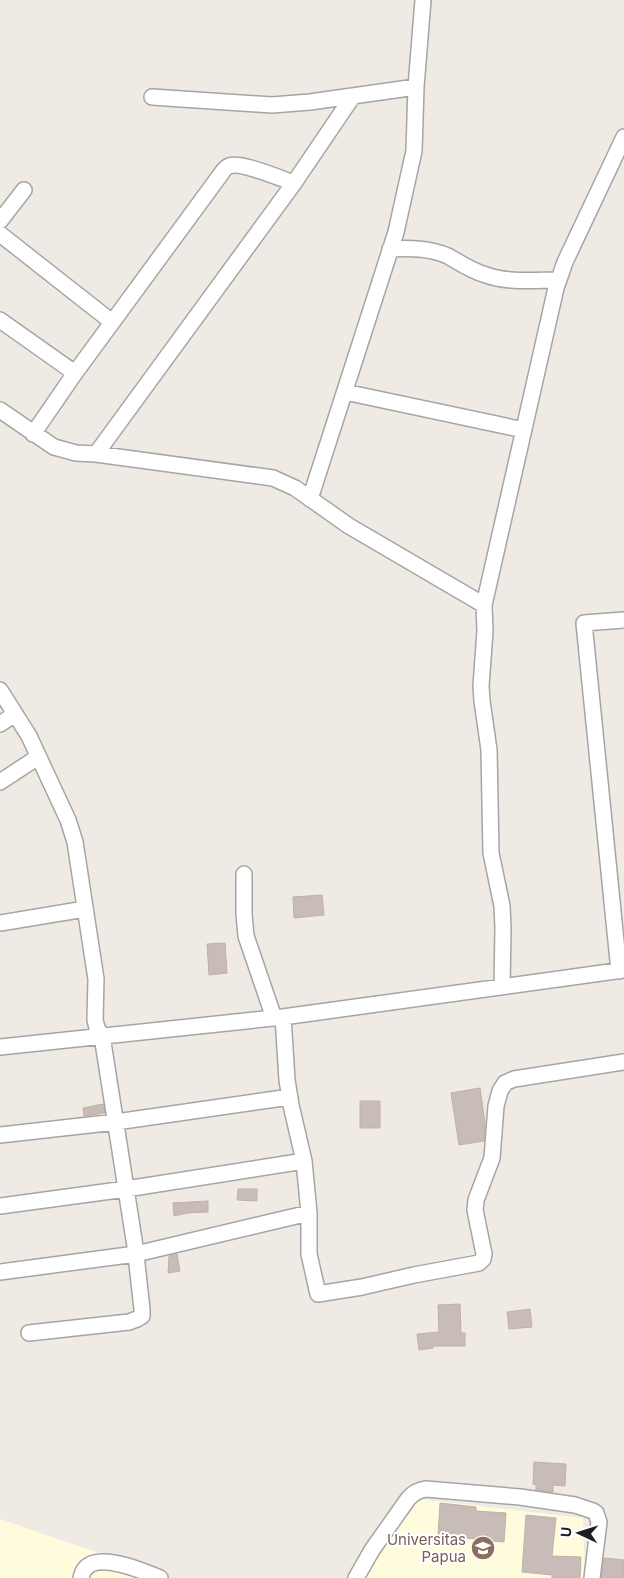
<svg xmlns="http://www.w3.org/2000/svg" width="624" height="1578" viewBox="0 0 624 1578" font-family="Inter,sans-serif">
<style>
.education{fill:#fffcdd}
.building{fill:#c7bcb7;stroke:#c2b0a6}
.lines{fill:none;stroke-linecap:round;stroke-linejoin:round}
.minor-casing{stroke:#a5a5a5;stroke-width:18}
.minor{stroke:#fff;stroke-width:15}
.labels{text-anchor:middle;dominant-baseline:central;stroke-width:4;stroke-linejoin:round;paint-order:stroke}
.education-label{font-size:15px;fill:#785e54;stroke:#fff;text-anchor:end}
</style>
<rect width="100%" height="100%" fill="#efebe4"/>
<path class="education" d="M420 1499 583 1518 585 1578H360Z
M0 1519 96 1552 161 1578H0Z"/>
<path class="building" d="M322 895 324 915 294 918 293 897Z
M225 943 227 973 209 975 207 944Z
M480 1088 485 1123 484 1141 459 1145 451 1093Z
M360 1101H380V1128H360Z
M103 1104 105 1113 84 1116 83 1108Z
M238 1189H257V1201L237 1200Z
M208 1201V1212L187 1213 174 1216 173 1203Z
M177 1254 180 1271 168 1273 169 1256Z
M460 1304 461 1333H465V1346H433V1348L419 1350 417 1334 439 1332 438 1305Z
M530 1309 532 1327 509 1329 507 1312Z
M534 1462 566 1464 565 1486 553 1485V1492L536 1490V1485L533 1484Z
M440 1503 476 1507V1511L506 1513 504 1542 477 1540V1539L438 1536Z
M526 1515 556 1518 552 1556 581 1557 580 1578H552V1575L522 1572Z
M604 1558 624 1560V1578H601Z"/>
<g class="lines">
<g class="minor-casing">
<path id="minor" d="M152 97 272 105 310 102 416 87
M0 221 24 190
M0 234 112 322
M390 249C410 248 430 248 448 256 460 263 472 271 486 275 508 283 536 280 559 280
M0 320 75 373
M345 392 524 430
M0 410 54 447 76 453 96 454 273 478 295 488 349 526 484 605 485 631 481 686 482 701 489 750 491 853 502 906 503 928 502 987
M33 434 75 373 221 174C223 171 226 167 229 166 241 161 281 179 294 183
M96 454 294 183 353 96
M310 499 396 232 414 151 416 87 423 0
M484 605 556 288 565 262 624 137
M0 690 29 736 68 820 75 842 96 979 95 1020 97 1028 102 1036 135 1246 142 1309V1316L137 1319 129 1322 29 1333
M0 724 15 714
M0 782 38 757
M244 874V914L246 936 274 1018
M0 923 85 909
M619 971 584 623 624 620
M283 1017 287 1080 291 1105 304 1161 309 1213V1254L318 1294 362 1287 414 1275 479 1263 483 1259 484 1254 475 1210 476 1200 492 1158 496 1106 500 1091 505 1083 514 1079 624 1062
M0 1047 283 1017 624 970
M0 1135 116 1122 290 1097
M0 1206 126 1189 304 1161
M0 1272 136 1254 309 1213
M81 1578C82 1575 82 1573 84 1570 97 1551 143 1571 160 1578
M356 1578 372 1550 408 1499C413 1493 418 1490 426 1489L520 1497 575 1505 593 1511 596 1513 599 1522 592 1578"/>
</g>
<use href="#minor" class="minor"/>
</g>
<defs>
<g id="university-disc" transform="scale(1.25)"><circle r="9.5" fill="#8d6e63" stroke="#fff"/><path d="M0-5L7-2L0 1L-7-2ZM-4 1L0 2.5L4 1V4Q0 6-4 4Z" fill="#fff"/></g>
</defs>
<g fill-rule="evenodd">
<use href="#university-disc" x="483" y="1548"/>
</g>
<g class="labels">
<g class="education-label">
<text x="466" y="1539">Universitas<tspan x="466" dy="17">Papua</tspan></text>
</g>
</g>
<g transform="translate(579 1533) rotate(274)" stroke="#ffffff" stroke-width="4" paint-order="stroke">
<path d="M0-4L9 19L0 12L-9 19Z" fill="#1e1e1e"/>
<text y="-8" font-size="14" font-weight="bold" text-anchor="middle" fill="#1e1e1e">U</text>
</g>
</svg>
